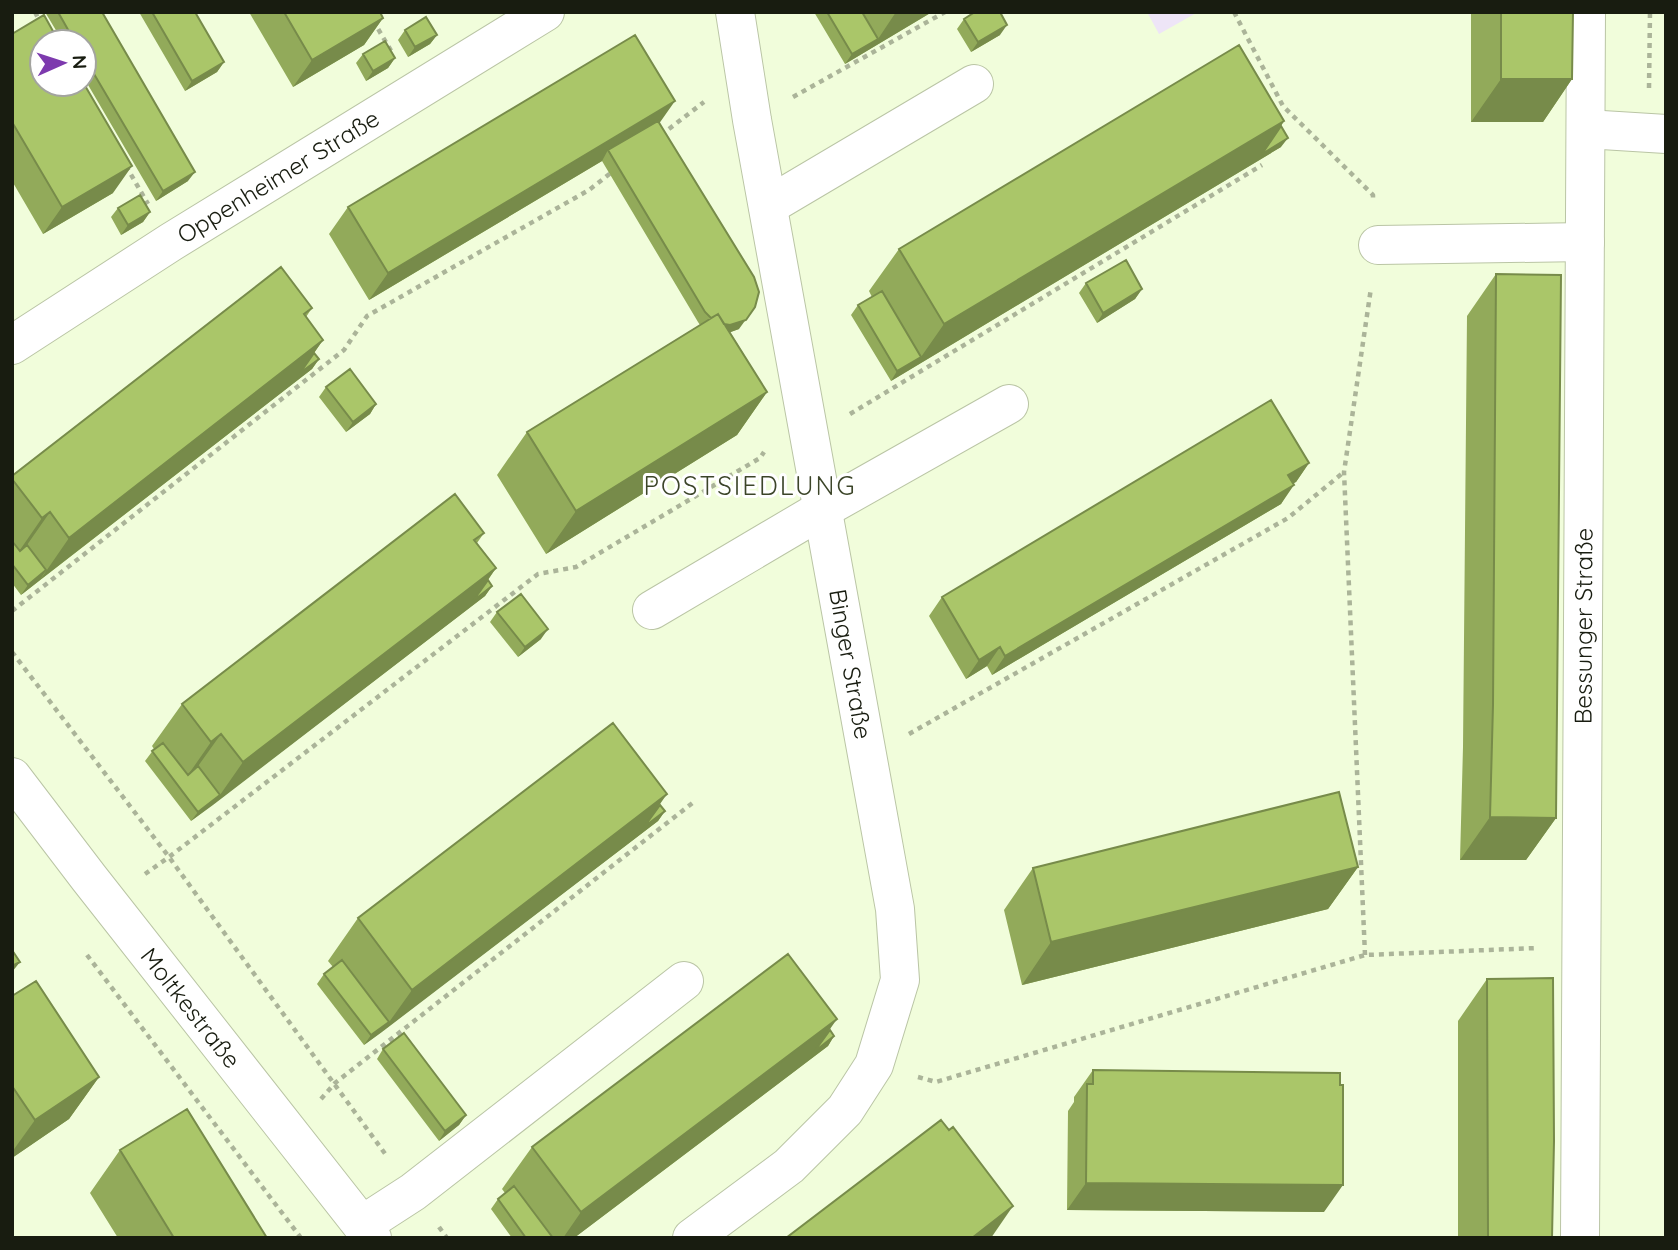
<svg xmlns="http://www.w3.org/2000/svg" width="1678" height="1250" viewBox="0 0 1678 1250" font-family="Quicksand,sans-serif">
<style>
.green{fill:#eee5f7}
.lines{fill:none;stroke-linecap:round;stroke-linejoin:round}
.minor-casing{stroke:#bac5a5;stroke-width:40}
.path{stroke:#abb499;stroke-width:4.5;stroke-dasharray:5 5;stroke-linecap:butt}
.minor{stroke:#fff;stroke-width:38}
.wall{fill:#92aa5a}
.shaded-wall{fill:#778b4a}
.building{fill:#aac669;stroke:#778b4a;stroke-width:2}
.labels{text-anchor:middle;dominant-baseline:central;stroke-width:6;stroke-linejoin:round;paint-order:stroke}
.street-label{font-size:24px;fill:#181c10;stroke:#fff}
.neighbourhood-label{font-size:26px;letter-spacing:2px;fill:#3c4529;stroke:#fff}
</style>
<rect width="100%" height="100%" fill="#f1fddb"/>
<path class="green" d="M1147 12H1198L1159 34Z"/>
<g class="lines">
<g class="minor-casing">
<g id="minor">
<path d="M1586 129 1666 134"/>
<path d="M768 206 974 84"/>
<path d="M1378 245 1585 242"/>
<path id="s1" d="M12 345 171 242 545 12"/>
<path d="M652 610 823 509 1009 404"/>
<path id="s2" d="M12 777 89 878 372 1238"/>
<path d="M362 1225 413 1192 684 981"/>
<path d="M692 1238 789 1166 845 1110 874 1065 900 980 895 909 752 120 735 12"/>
<path id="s3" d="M1580 1238 1586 12"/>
</g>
</g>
<path class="path" d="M35 12 41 24
M368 12 393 54
M1234 12 1283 106 1373 195V200
M1649 88 1650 12
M793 97 945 12
M661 135 704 102
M126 166 148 204
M850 414 1262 165
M12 611 344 350 367 316 589 190 612 172
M12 652 169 857 386 1155
M909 734 1288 518 1344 472
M145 874 169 857 538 574 576 567 760 458 764 452
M87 955 301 1238
M1365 955 1344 472 1371 288
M918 1077 936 1082 1365 955 1537 948
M321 1099 335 1083 695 801
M439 1227 447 1238"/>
<use href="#minor" class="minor"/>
</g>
<path class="wall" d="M45 12H102L188 181 156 201 84 78V42H63Z
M139 12H195L224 62 217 72 185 91Z
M249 12H380L383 18 364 45 293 87Z
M814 12H932L845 64Z
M1471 12H1573L1572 79 1543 122H1471Z
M964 19 1000 35 971 52 957 29Z
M405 30 437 35 430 44 408 57 398 40Z
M12 34 113 193 43 234 12 181Z
M363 54 395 58 388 68 366 81 356 63Z
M1284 121 1281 126V147L891 381 851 315 858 305 872 297 869 291 899 249Z
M659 123 739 329 730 332 767 392 737 435 546 554 497 475 527 432 700 325 698 322 602 161 369 300 329 234 348 207Z
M118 208 150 212 143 222 121 235 111 217Z
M1496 274 1556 818 1526 860H1460L1463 747 1467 316Z
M1086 283 1142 289 1135 299 1097 323 1079 293Z
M312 308 306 317 323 340 314 353 319 359 312 369 21 595 12 583V476Z
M326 387 376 404 370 414 346 432 319 397Z
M1309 463 1296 482 1293 483 1281 504 992 675 987 666 966 679 929 616 942 597Z
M484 533 477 543 496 568 488 580 492 586 485 596 191 821 145 761 154 749 152 746 182 704Z
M497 612 541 639 518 657 490 622Z
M660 805 665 811 658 821 364 1045 317 984 324 974 333 967 328 961 358 918Z
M1358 867 1328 909 1022 985 1004 910 1033 868Z
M1487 979 1552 1238H1458V1021Z
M12 993 99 1077 69 1119 12 1158Z
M830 1030 834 1036 828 1046 574 1238H512L491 1209 498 1199 505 1193 502 1189 532 1147Z
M383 1049 466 1115 459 1125 439 1141 377 1059Z
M1093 1070 1324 1212 1067 1210 1068 1111 1074 1102V1097Z
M120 1150 267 1238H118L90 1193Z"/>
<path class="shaded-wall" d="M896 12H932L845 64 852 54 878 39Z
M383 18 364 45 293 87 312 60Z
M1007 25 1000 35 971 52 978 42Z
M437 35 430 44 408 57 415 47Z
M395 58 388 68 366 81 373 71Z
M224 62 217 72 185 91 192 81Z
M1501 79H1572L1543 122H1471Z
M675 101 656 128 608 150 602 161 369 300 388 273Z
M1284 121 1262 154 1288 138 1281 147 891 381 897 371 921 357 944 324Z
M132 166 113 193 43 234 62 207Z
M195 172 188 181 156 201 163 191Z
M150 212 143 222 121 235 128 225Z
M1142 289 1135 299 1097 323 1103 313Z
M755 307 739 329 723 335 715 322Z
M323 340 300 373 319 359 312 369 40 580 69 538Z
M767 392 737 435 546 554 576 511Z
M376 404 370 414 346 432 353 422Z
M1309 463 1296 482 1274 494 1288 475Z
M1294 485 1281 504 992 675 1005 656Z
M50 512 20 555 13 560 42 518Z
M496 568 473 601 492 586 485 596 213 805 243 762Z
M46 570 40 580 21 595 28 585Z
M548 629 541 639 518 657 525 647Z
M1000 647 987 666 966 679 979 660Z
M221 734 191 776 181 785 211 742Z
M667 794 644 827 665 811 658 821 382 1032 412 990Z
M220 795 213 805 191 821 198 812Z
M1490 817 1556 818 1526 860H1460Z
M1358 867 1328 909 1022 985 1051 942Z
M20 962 12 972V966Z
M837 1019 814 1052 834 1036 828 1046 574 1238H563L581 1212Z
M389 1022 382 1032 364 1045 371 1035Z
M99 1077 69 1119 12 1158V1152L35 1120Z
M466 1115 459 1125 439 1141 445 1131Z
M1086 1183 1343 1185 1324 1212 1067 1210Z
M1013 1206 991 1238H972Z"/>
<path class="building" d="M58 12H102L195 172 163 191 84 57V42H75Z
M152 12H195L224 62 192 81Z
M284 12H380L383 18 312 60Z
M827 12H862L878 39 852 54Z
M975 12H1000L1007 25 978 42 964 19Z
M1501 12H1573L1572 79H1501Z
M44 15 59 42H42V84H84L132 166 62 207 12 122V34Z
M426 17 437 35 415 47 405 30Z
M635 35 675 101 388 273 348 207Z
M385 41 395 58 373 71 363 54Z
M1239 45 1284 121 944 324 899 249Z
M658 121 754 277 759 292 755 307 746 320 730 325 724 324 718 314 711 318 705 312 608 150Z
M1281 126 1288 138 1262 154Z
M140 195 150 212 128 225 118 208Z
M1126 260 1142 289 1103 313 1086 283Z
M281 267 312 308 304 314 323 340 69 538 50 512 42 518 12 479V476Z
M1496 274 1561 275 1556 818 1490 817 1493 705Z
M882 291 921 357 897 371 858 305Z
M718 314 767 392 576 511 527 432Z
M314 353 319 359 300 373Z
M350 369 376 404 353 422 326 387Z
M1271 400 1309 463 1288 475 1294 485 1005 656 1000 647 979 660 942 597Z
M455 494 484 533 474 540 496 568 243 762 221 734 211 742 182 704Z
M12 541 20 551 27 545 46 570 28 585 12 564Z
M488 580 492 586 473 601Z
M521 594 548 629 525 647 497 612Z
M613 723 667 794 412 990 358 918Z
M163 743 188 775 198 766 220 795 198 812 152 751Z
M1339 792 1358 867 1051 942 1033 868Z
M660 805 665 811 644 827Z
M12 950 20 962 12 966Z
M788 954 837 1019 581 1212 532 1147Z
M342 960 389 1022 371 1035 324 974Z
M1553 978 1554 1141 1552 1238H1488L1487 979Z
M36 981 99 1077 35 1120 12 1086V996Z
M830 1030 834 1036 814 1052Z
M404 1033 466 1115 445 1131 383 1049Z
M1093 1070 1340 1073V1085H1343V1185L1086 1183 1087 1084H1093Z
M187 1109 267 1238H174L120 1150Z
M941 1120 949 1130 953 1127 1013 1206 972 1238H786Z
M514 1186 553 1238H526L498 1199Z"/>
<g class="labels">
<g class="street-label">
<text stroke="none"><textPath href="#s1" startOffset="315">Oppenheimer Straße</textPath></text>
<text stroke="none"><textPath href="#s3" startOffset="612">Bessunger Straße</textPath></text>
<text transform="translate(851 664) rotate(80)">Binger Straße</text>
<text stroke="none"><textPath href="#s2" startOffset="292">Moltkestraße</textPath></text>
</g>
<g class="neighbourhood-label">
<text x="750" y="485">POSTSIEDLUNG</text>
</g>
</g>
<rect width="1678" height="1250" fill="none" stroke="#181c10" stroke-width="28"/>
<g transform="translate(63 63) rotate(87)"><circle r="33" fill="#ffffff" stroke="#a3a49f" stroke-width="2"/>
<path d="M0-5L12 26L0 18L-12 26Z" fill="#7d3aae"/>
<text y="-10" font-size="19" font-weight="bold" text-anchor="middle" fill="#181c10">N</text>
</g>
</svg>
